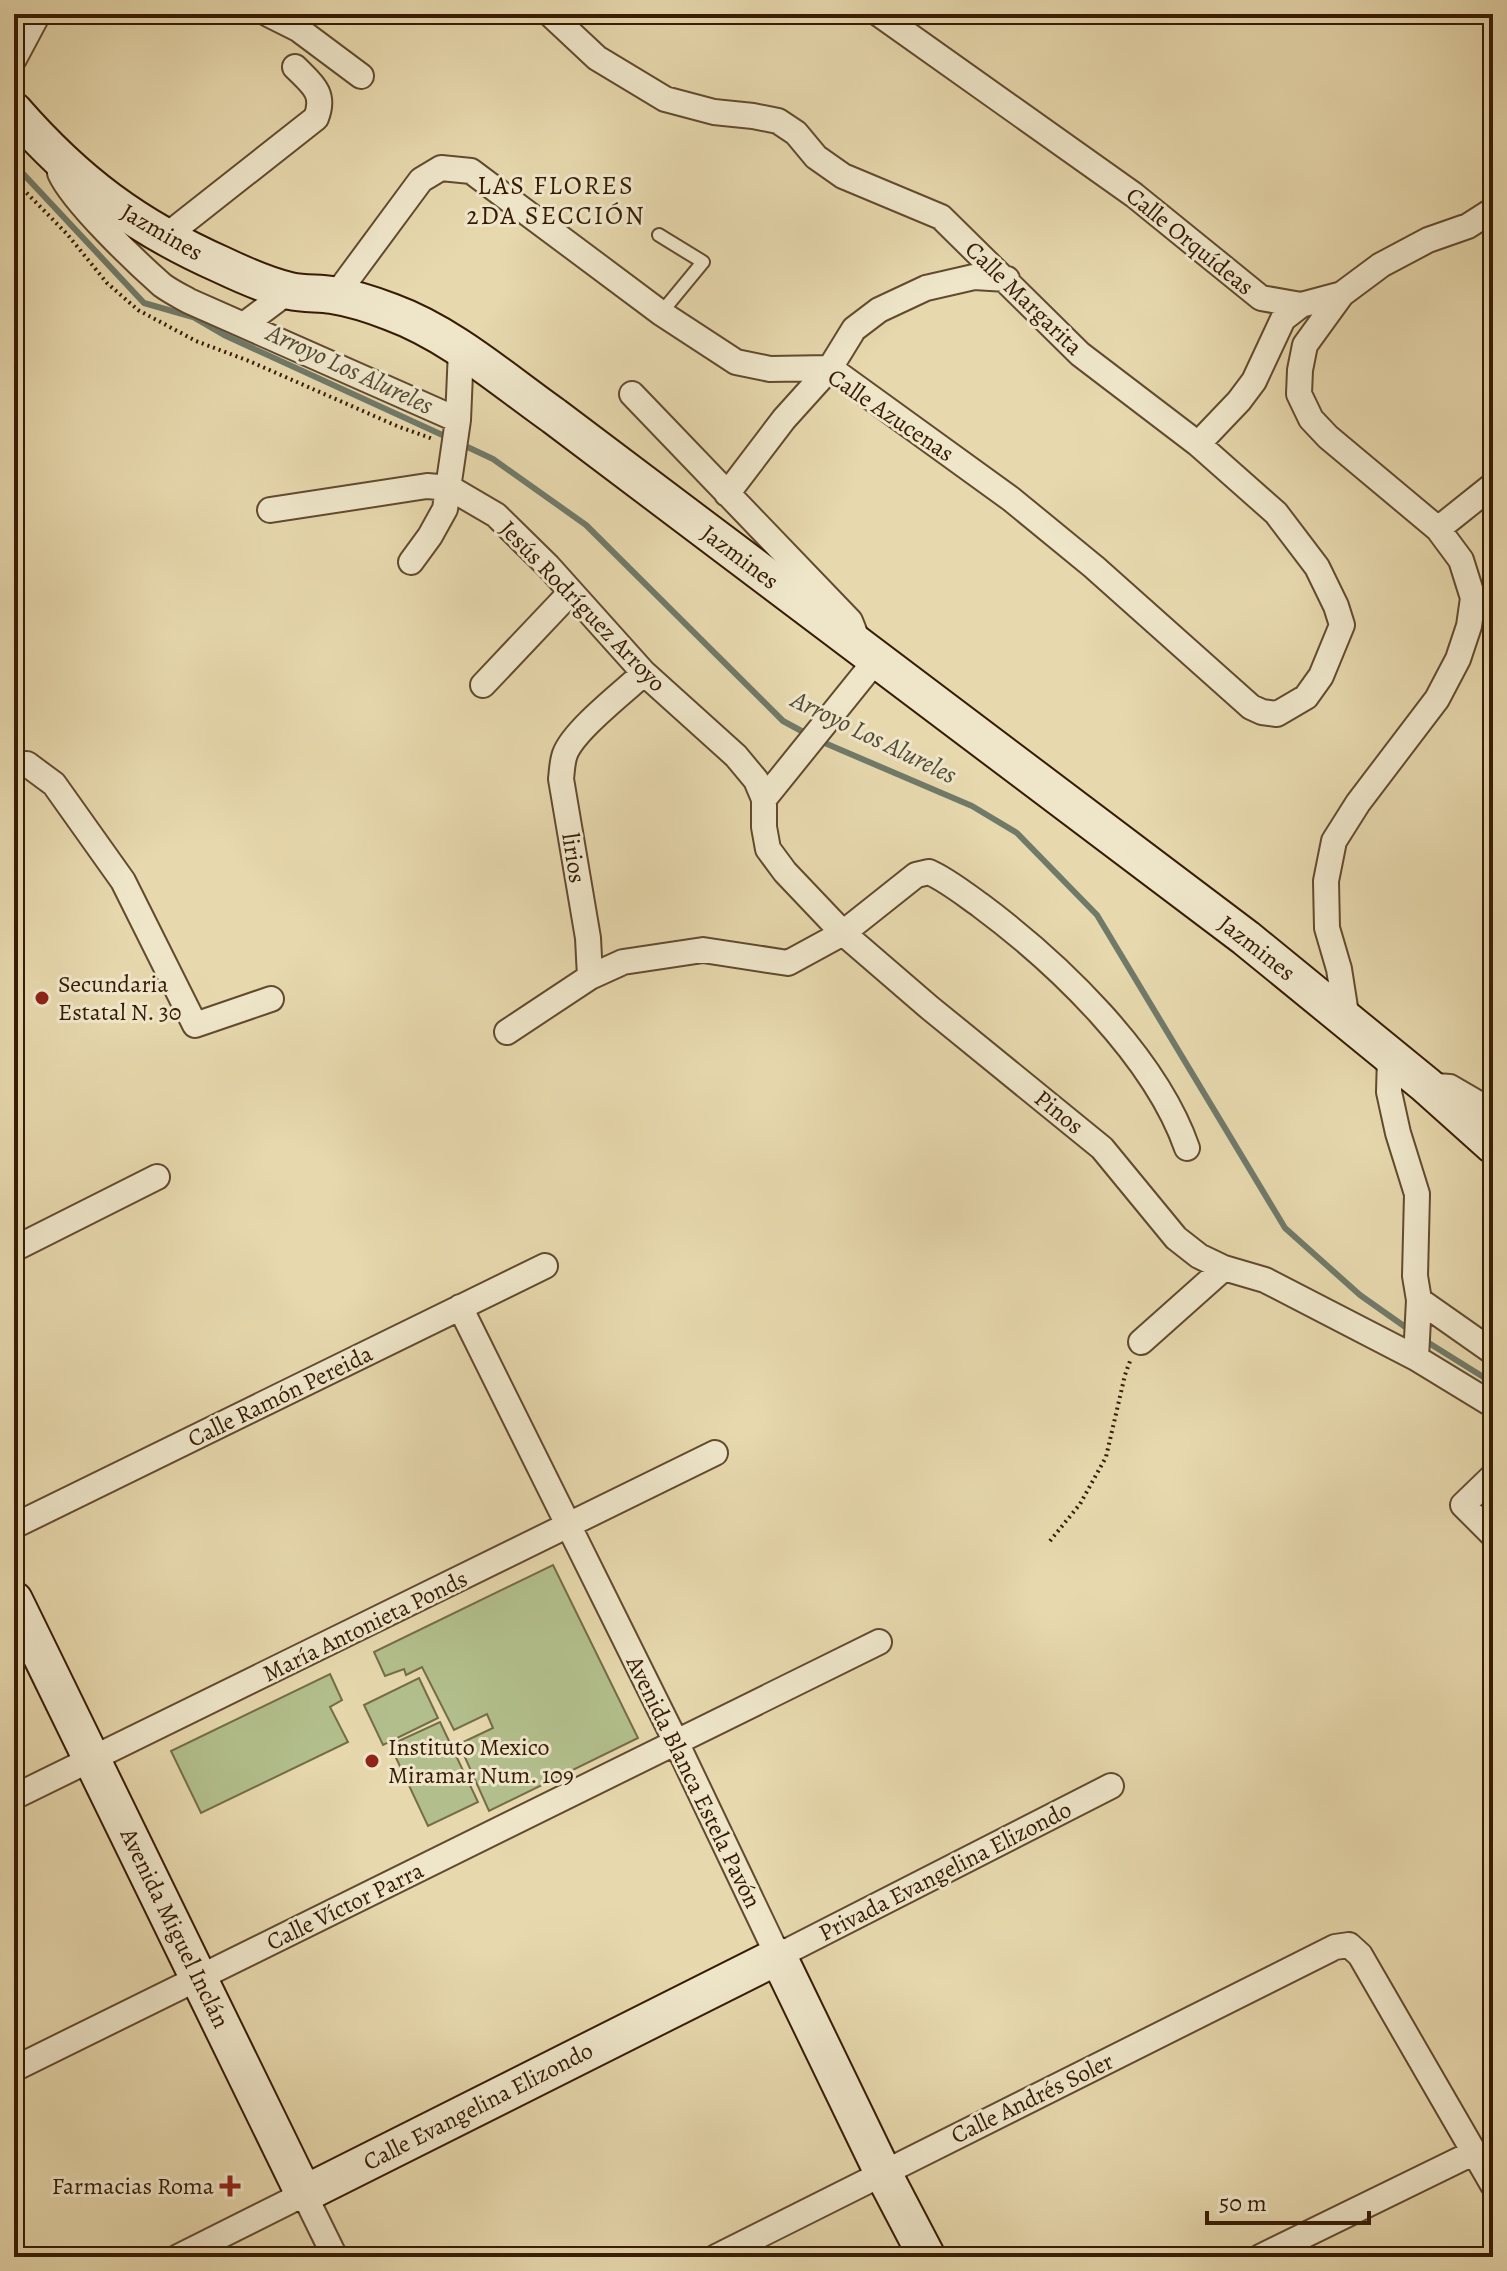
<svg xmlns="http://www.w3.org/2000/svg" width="1507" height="2271" viewBox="0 0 1507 2271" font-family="Alegreya,serif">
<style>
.green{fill:#b2bf8c;stroke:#746d48;stroke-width:2}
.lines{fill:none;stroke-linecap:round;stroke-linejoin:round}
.stream{stroke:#707a69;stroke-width:6}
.lane-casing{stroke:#624a2e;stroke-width:16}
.street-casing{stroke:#624a2e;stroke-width:28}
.secondary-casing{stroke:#361b04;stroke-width:40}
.path{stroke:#361b04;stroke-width:4;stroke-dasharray:2 4;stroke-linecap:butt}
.lane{stroke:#efe6ca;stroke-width:12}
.street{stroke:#efe6ca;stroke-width:24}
.secondary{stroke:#efe6ca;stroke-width:36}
.poi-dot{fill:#8f2418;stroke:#efe6ca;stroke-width:3}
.labels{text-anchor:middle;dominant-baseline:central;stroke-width:6;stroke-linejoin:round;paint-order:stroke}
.street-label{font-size:24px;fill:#361b04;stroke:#efe6ca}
.poi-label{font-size:24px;fill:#361b04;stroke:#efe6ca;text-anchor:start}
.neighbourhood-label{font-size:26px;letter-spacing:2px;fill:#361b04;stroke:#efe6ca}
.water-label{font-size:26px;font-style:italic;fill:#534a36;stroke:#efe6ca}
</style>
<rect width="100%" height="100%" fill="#e7d8ad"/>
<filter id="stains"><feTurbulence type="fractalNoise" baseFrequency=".0025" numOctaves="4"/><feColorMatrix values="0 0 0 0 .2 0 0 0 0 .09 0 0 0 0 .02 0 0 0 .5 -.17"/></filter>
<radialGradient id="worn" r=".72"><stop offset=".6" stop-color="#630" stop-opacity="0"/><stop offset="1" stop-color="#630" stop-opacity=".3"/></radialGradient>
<path class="green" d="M553 1565 638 1738 489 1811 459 1744 493 1728 487 1714 454 1730 422 1667 406 1675 404 1669 385 1676 374 1652Z
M330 1674 342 1700 330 1707 348 1742 201 1813 171 1751Z
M419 1678 438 1718 383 1745 364 1705Z
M440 1722 478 1802 428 1826 390 1745Z"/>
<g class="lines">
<path class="stream" d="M14 164 144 303 193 317 224 335 449 438
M459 443 493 459 586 525 783 721 807 734
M820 741 972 806 1017 833 1097 915 1285 1228 1360 1295 1411 1331
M1424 1340 1493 1383"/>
<g class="lane-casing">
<path id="lane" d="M659 235 703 262 661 313"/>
</g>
<g class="street-casing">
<path id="street" d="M268 14 298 29 361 76
M879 14 1134 195 1261 298 1301 305 1342 294
M14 59 38 14
M60 173C73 202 136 262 162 285 170 291 180 296 189 301L458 420
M165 237 316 118C326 93 312 84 295 67
M336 295 421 180 441 168 471 171 661 313 736 362 770 369 830 368 1011 499 1094 567 1251 707 1262 712 1277 714 1306 697 1321 676 1342 625 1336 606 1317 567 1276 513 1198 444 1080 354 941 217 843 176 816 157 796 133 778 121 753 116 714 112 665 99 597 58 550 14
M245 324 289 291
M632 394 850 621 854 631
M1198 444 1239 401 1254 381 1283 319 1301 305
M727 494 784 419 830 368 854 329 879 310 926 288 974 277 1007 279
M270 510 427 486 450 488 496 515 548 566 644 673 736 756 756 780 764 799V827L768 849 785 872 843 933 930 1008 1102 1148 1176 1238 1199 1256 1224 1268 1265 1280 1416 1358 1493 1405
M1438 529 1493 485
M411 562 430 536 445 509 458 420 461 350
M483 685 571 592
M14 764H27L54 784 123 881 195 1025 271 999
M764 799 876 660
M590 977 623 962 703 950 788 963 843 933 916 875 929 872C947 880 963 893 980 905 1058 963 1155 1056 1187 1148
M1347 1020 1339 969 1327 928 1326 881 1334 841 1358 803 1437 699 1458 659 1469 626 1473 598 1461 560 1438 529 1328 437 1311 419 1299 394 1300 370 1305 345 1342 294 1381 265 1428 240 1468 226 1493 210
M507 1032 590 977 588 938 561 779C562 771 562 762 565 754 574 730 624 692 644 673
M1390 1056 1389 1092 1398 1133 1417 1194 1415 1276 1419 1300 1416 1358
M1436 1086 1450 1087 1493 1112
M14 1249 157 1177
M1419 1300 1493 1352
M460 1307 676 1742 778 1956 1111 1786
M1141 1342 1224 1268
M1493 1476 1463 1505 1493 1535
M14 1526 545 1266
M14 1797 715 1453
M14 2069 879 1642
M178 2257 304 2194 335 2257
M716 2257 1335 1947 1349 1945 1360 1955 1493 2185
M1260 2257 1475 2152"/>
</g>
<g class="secondary-casing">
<path id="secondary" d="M14 111C76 182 136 227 222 265 243 275 267 286 290 291 304 294 319 293 332 295 351 298 373 305 391 312 451 334 503 380 554 416L1246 938 1426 1085 1493 1145
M14 1600 304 2194 778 1956 883 2173 927 2257"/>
</g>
<path class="path" d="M14 180 67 234 107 283 138 310 196 341 249 361 397 426 433 439
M1050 1541 1080 1504 1106 1457 1125 1375 1130 1361"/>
<use href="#lane" class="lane"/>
<use href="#street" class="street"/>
<use href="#secondary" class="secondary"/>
</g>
<g class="poi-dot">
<circle cx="42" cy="998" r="8"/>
<circle cx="372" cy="1761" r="8"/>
<path d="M226 2174h8v8h8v8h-8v8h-8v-8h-8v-8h8z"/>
</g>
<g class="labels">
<g class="street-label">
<text transform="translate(162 232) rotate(30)">Jazmines</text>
<text transform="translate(1190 241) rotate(39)">Calle Orquídeas</text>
<text transform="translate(1024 298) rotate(44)">Calle Margarita</text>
<text transform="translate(891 415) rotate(34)">Calle Azucenas</text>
<text transform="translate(740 557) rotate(37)">Jazmines</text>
<text transform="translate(583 606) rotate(46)">Jesús Rodríguez Arroyo</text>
<text transform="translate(574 858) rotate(81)">lirios</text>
<text transform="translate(1257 948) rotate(38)">Jazmines</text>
<text transform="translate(1059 1112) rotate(39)">Pinos</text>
<text transform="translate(280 1396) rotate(-26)">Calle Ramón Pereida</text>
<text transform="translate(365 1626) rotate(-26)">María Antonieta Ponds</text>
<text transform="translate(694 1782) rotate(64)">Avenida Blanca Estela Pavón</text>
<text transform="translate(945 1871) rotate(-27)">Privada Evangelina Elizondo</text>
<text transform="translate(345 1906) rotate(-26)">Calle Víctor Parra</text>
<text transform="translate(175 1928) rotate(64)">Avenida Miguel Inclán</text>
<text transform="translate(1032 2098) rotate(-26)">Calle Andrés Soler</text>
<text transform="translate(478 2106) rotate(-27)">Calle Evangelina Elizondo</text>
</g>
<g class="poi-label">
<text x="58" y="984">Secundaria<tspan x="58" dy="28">Estatal N. 30</tspan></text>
<text x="388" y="1747">Instituto Mexico<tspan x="388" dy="28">Miramar Num. 109</tspan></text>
<text x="214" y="2186" text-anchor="end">Farmacias Roma</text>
</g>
<g class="neighbourhood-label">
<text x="556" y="185">LAS FLORES<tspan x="556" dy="30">2DA SECCIÓN</tspan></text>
</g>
<g class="water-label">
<text transform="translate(350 369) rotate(25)">Arroyo Los Alureles</text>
<text transform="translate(874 737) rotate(26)">Arroyo Los Alureles</text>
</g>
</g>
<rect width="1507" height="2271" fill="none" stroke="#e7d8ad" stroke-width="48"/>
<rect x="16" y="16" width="1475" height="2239" fill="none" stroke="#361b04" stroke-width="4"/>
<rect x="24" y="24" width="1459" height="2223" fill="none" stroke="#361b04" stroke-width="2"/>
<path d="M1207 2211v12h162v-12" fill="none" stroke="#361b04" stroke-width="4"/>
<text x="1219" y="2211" font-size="24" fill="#361b04" stroke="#efe6ca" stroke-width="6" paint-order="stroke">50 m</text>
<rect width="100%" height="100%" filter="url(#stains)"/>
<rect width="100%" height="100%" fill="url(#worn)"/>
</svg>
